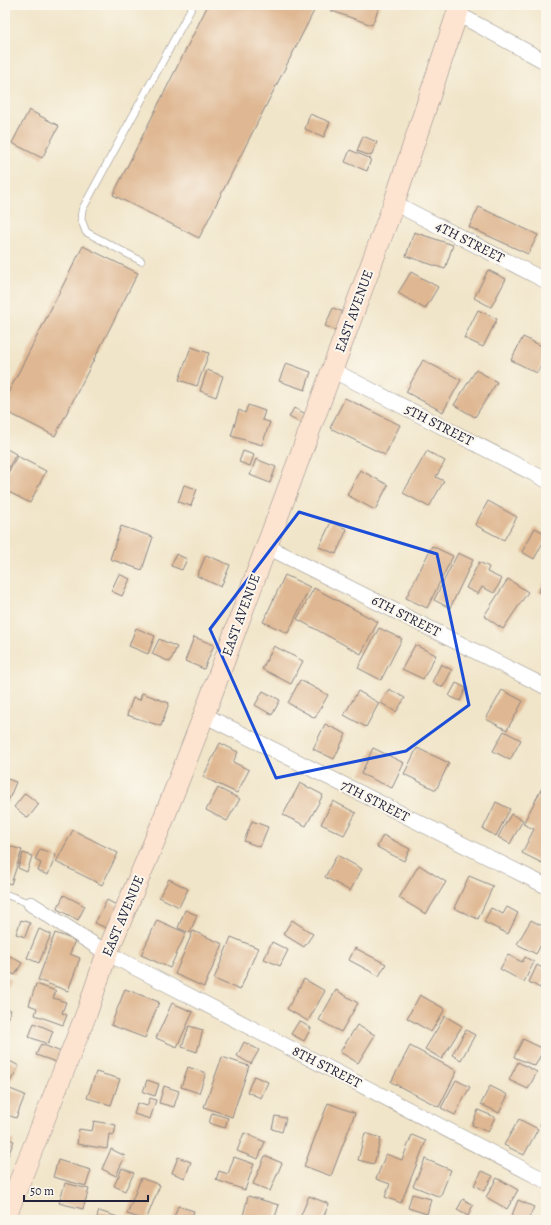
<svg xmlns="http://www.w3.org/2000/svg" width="551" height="1225" viewBox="0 0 551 1225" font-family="Alegreya,serif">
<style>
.building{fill:#dfb792}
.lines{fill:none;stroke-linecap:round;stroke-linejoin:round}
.lane-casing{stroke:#8a8482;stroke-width:8}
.street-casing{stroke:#8a8482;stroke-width:16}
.secondary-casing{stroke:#8a8482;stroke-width:22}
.lane{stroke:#fff;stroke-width:7}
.street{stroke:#fff;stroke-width:15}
.secondary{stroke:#fde4d1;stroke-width:21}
.marked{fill:none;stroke:#1d4ed8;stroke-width:3;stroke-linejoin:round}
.labels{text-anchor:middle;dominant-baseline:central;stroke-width:4;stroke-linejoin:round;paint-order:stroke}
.street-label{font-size:14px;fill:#22223b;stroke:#fbf7ec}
</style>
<rect width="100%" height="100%" fill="#fbf7ec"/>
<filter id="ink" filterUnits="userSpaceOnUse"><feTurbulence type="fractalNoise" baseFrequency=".025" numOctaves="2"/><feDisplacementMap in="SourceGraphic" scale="8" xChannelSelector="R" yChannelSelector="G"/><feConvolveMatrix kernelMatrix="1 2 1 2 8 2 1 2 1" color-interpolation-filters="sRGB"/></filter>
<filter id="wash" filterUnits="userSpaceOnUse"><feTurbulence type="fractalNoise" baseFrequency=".012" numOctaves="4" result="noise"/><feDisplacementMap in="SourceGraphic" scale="16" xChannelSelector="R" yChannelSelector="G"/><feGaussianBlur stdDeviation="0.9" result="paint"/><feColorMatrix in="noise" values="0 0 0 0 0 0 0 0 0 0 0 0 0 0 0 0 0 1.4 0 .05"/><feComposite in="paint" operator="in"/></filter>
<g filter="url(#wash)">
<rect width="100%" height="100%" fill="#f1e5c9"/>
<g id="blocks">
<path class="building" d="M208 5H317L199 238 113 195Z
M331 5H380L372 25 329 10Z
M29 110 59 126 42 158 12 143Z
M310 114 330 122 324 137 305 129Z
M363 136 377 142 371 156 357 151Z
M350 150 371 159 367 171 345 162Z
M479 207 538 235 528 254 469 227Z
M414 232 453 245 445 269 406 256Z
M83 246 138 273 55 436 5 411V399Z
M488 270 506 279 491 307 474 298Z
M411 272 438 287 425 309 398 293Z
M333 308 346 313 338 331 325 326Z
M478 310 497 319 483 347 464 338Z
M523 337 546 348V355L537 373 511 360Z
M191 347 209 353 197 386 179 380Z
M423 360 461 380 443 412 406 392Z
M286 363 311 372 305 390 279 381Z
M207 370 223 376 216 397 200 391Z
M476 370 497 382 475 417 454 405Z
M345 398 400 425 385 455 330 428Z
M248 405 265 411 262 420 270 422 262 445 231 436 239 410 245 413Z
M294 408 308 415 303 424 289 417Z
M5 448 16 454 5 475Z
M243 451 254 455 250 466 239 462Z
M427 451 445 461 436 477 444 481 429 507 403 493Z
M17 456 46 471 30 503 5 490V478Z
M256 459 276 467 270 483 250 475Z
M360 470 388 485 375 510 347 495Z
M184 485 197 489 191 506 178 502Z
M488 501 517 517 504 540 475 525Z
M331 522 347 529 336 554 319 547Z
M121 526 153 537 142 570 110 559Z
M535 528 546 534V537L534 559 522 552Z
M432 546 453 556 427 608 406 598Z
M458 553 473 560 450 608 434 600Z
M176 554 187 559 182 570 171 566Z
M206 555 230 565 221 587 197 576Z
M479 562 489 567 487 572 502 579 494 593 482 587 478 594 466 588Z
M119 574 130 579 122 596 111 591Z
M285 575 310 587 288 633 263 622Z
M508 579 528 592 503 629 484 616Z
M546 579V596L538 592Z
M314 588 378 622 361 654 297 619Z
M136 628 155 636 148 654 129 646Z
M379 628 402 639 381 680 358 668Z
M194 637 214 645 204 669 185 661Z
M159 639 177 647 170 662 152 654Z
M415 645 436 655 423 679 402 669Z
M274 646 303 661 291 684 262 669Z
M441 664 452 670 443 687 432 682Z
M300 680 328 695 315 718 288 703Z
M456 683 466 688 460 701 449 696Z
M389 689 405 698 396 712 381 703Z
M502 690 523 701 507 730 486 719Z
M263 691 280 700 272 715 255 705Z
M358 691 379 703 366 727 344 715Z
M142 693 169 703 161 726 127 715 133 698 140 700Z
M325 724 346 734 334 759 313 749Z
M504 731 521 740 510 760 493 751Z
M220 743 238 752 233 762 249 770 237 793 203 777Z
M373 748 404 763 392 788 361 774Z
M417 748 449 763 436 790 404 774Z
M5 778 16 782 7 804 5 803Z
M300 783 323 795 306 826 283 815Z
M543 786 546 787V856L542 863 522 853 534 829 523 824Z
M218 788 240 799 227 821 206 810Z
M25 793 39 804 28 818 14 807Z
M333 801 356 813 344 835 321 824Z
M496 802 510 809 496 836 483 829Z
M511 814 523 820 510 844 498 837Z
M252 821 268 827 260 847 244 841Z
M73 830 118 853 102 885 56 862Z
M383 835 410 849 404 861 377 847Z
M9 846 22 850 11 884 5 882V859Z
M40 849 56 855 48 875 38 871 41 863 35 860Z
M23 853 32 856 27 872 18 868Z
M337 855 362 869 350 891 325 877Z
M419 865 446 882 426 914 399 898Z
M469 876 493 886 478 919 454 908Z
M169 879 188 889 179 907 159 897Z
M64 895 85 906 78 920 57 909Z
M107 900 120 907 108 929 95 923Z
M507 907 518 913 508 934 484 922 491 908 503 914Z
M185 910 197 915 190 933 178 928Z
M21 920 30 923 25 937 16 934Z
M157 920 186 933 170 968 141 955Z
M292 920 313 934 304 947 283 934Z
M531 920 546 928V936L536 954 517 944Z
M39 929 51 934 39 963 27 958Z
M193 931 223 944 204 987 175 974Z
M55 933 75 940 70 954 80 958 68 991 38 980Z
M231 937 258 948 240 990 214 979Z
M272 942 288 950 280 966 264 959Z
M355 948 386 964 379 976 349 960Z
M5 953 22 963 15 975 5 970Z
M508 955 522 962 525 957 534 962 524 982 500 969Z
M537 965 546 970V978L540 988 529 982Z
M5 977 11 980 5 991Z
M304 979 325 991 308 1021 287 1009Z
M36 984 56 991 53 998 66 1002 62 1013 67 1015 63 1025 35 1015 37 1008 29 1005Z
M125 989 159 1002 145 1038 111 1025Z
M336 990 358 1003 341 1032 319 1020Z
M420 995 445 1009 431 1032 407 1018Z
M172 1003 193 1012 177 1047 156 1038Z
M5 1008 11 1010 5 1025Z
M445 1016 462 1026 442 1059 425 1049Z
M299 1021 311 1028 304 1041 291 1034Z
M34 1023 53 1031 48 1044 29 1037Z
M357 1025 375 1035 358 1063 340 1052Z
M189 1026 203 1030 197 1052 182 1047Z
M466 1030 475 1035 461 1060 452 1055Z
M523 1039 544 1049 535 1066 514 1057Z
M244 1042 259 1050 251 1064 237 1056Z
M41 1044 61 1052 56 1062 36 1055Z
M410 1046 457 1071 439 1107 391 1082Z
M222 1057 249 1066 232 1117 204 1107Z
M6 1059 19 1066 10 1082 5 1080V1062Z
M518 1062 537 1072 528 1089 509 1080Z
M188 1067 206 1073 199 1093 181 1087Z
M96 1072 120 1079 111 1105 87 1098Z
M254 1076 268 1082 261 1098 247 1092Z
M147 1080 159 1084 155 1096 143 1092Z
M456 1080 470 1087 455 1115 441 1108Z
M164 1086 179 1091 174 1107 159 1103Z
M490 1086 508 1095 499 1113 481 1104Z
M5 1087 25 1095 16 1118 5 1114Z
M150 1098 156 1100 150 1119 134 1114 137 1103 147 1106Z
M328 1103 355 1113 331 1176 304 1166Z
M478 1110 495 1117 488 1132 472 1125Z
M546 1112V1128L540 1125Z
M212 1113 228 1118 225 1128 209 1123Z
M275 1116 286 1118 282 1132 272 1129Z
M519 1119 538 1129 524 1155 504 1145Z
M94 1121 116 1125 114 1135 109 1134 107 1149 77 1144 79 1129 92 1131Z
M244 1133 265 1142 258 1159 237 1151Z
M365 1133 381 1138 374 1164 358 1160Z
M412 1135 426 1141 401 1203 385 1197 390 1184 376 1179 386 1154 402 1160Z
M5 1137 14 1141 5 1163Z
M111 1149 125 1156 116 1176 102 1169Z
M265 1156 282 1163 270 1191 253 1184Z
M178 1157 191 1162 185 1178 172 1173Z
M234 1157 254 1164 245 1190 216 1180 219 1171 228 1174Z
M425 1159 451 1170 440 1197 413 1186Z
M58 1160 91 1170 86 1186 53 1177Z
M122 1168 134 1173 125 1191 114 1186Z
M482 1171 493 1176 484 1191 474 1185Z
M141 1178 160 1185 146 1220 127 1214Z
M497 1178 518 1190 507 1209 486 1197Z
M65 1183 89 1189 83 1209 59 1203Z
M412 1194 431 1199 427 1214 408 1208Z
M248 1196 279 1205 274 1220H242Z
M309 1196 329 1204 322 1220H299Z
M463 1199 473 1205 468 1216 457 1210Z
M518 1200 534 1207 528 1220H510Z
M178 1206 194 1211 191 1220H173Z
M99 1211 118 1217 117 1220H96Z"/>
</g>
</g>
<g filter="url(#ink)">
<use href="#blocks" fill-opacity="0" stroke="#8a8482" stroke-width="1"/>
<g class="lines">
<g class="lane-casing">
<path id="lane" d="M141 261 86 232 81 219 82 210 193 5
M5 894 31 904"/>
</g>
<g class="street-casing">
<path id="street" d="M456 13 546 62
M394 203 546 281
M332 370 546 480
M266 546 546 687
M204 715 546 886
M31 904 107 953 546 1181"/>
</g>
<g class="secondary-casing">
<path id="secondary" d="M5 1218 87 1012 107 953 160 828 204 715 394 203 460 5"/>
</g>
<use href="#lane" class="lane"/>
<use href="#street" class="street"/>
<use href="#secondary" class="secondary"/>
</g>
</g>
<path class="marked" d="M299 512 437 554 469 705 406 751 276 778 210 629Z"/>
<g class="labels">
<g class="street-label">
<text transform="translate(470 242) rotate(27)">4TH STREET</text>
<text transform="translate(354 311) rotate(-70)">EAST AVENUE</text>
<text transform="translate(439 425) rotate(27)">5TH STREET</text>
<text transform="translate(241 615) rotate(-70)">EAST AVENUE</text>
<text transform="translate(406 616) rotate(27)">6TH STREET</text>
<text transform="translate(375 801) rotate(27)">7TH STREET</text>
<text transform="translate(123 916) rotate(-67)">EAST AVENUE</text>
<text transform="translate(327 1067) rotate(27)">8TH STREET</text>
</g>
</g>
<rect width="551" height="1225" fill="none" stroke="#fbf7ec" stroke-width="20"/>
<path d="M24 1195v6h124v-6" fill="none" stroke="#22223b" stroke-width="2"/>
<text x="30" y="1195" font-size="12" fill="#22223b" stroke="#fbf7ec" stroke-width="3" paint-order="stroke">50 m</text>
</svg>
